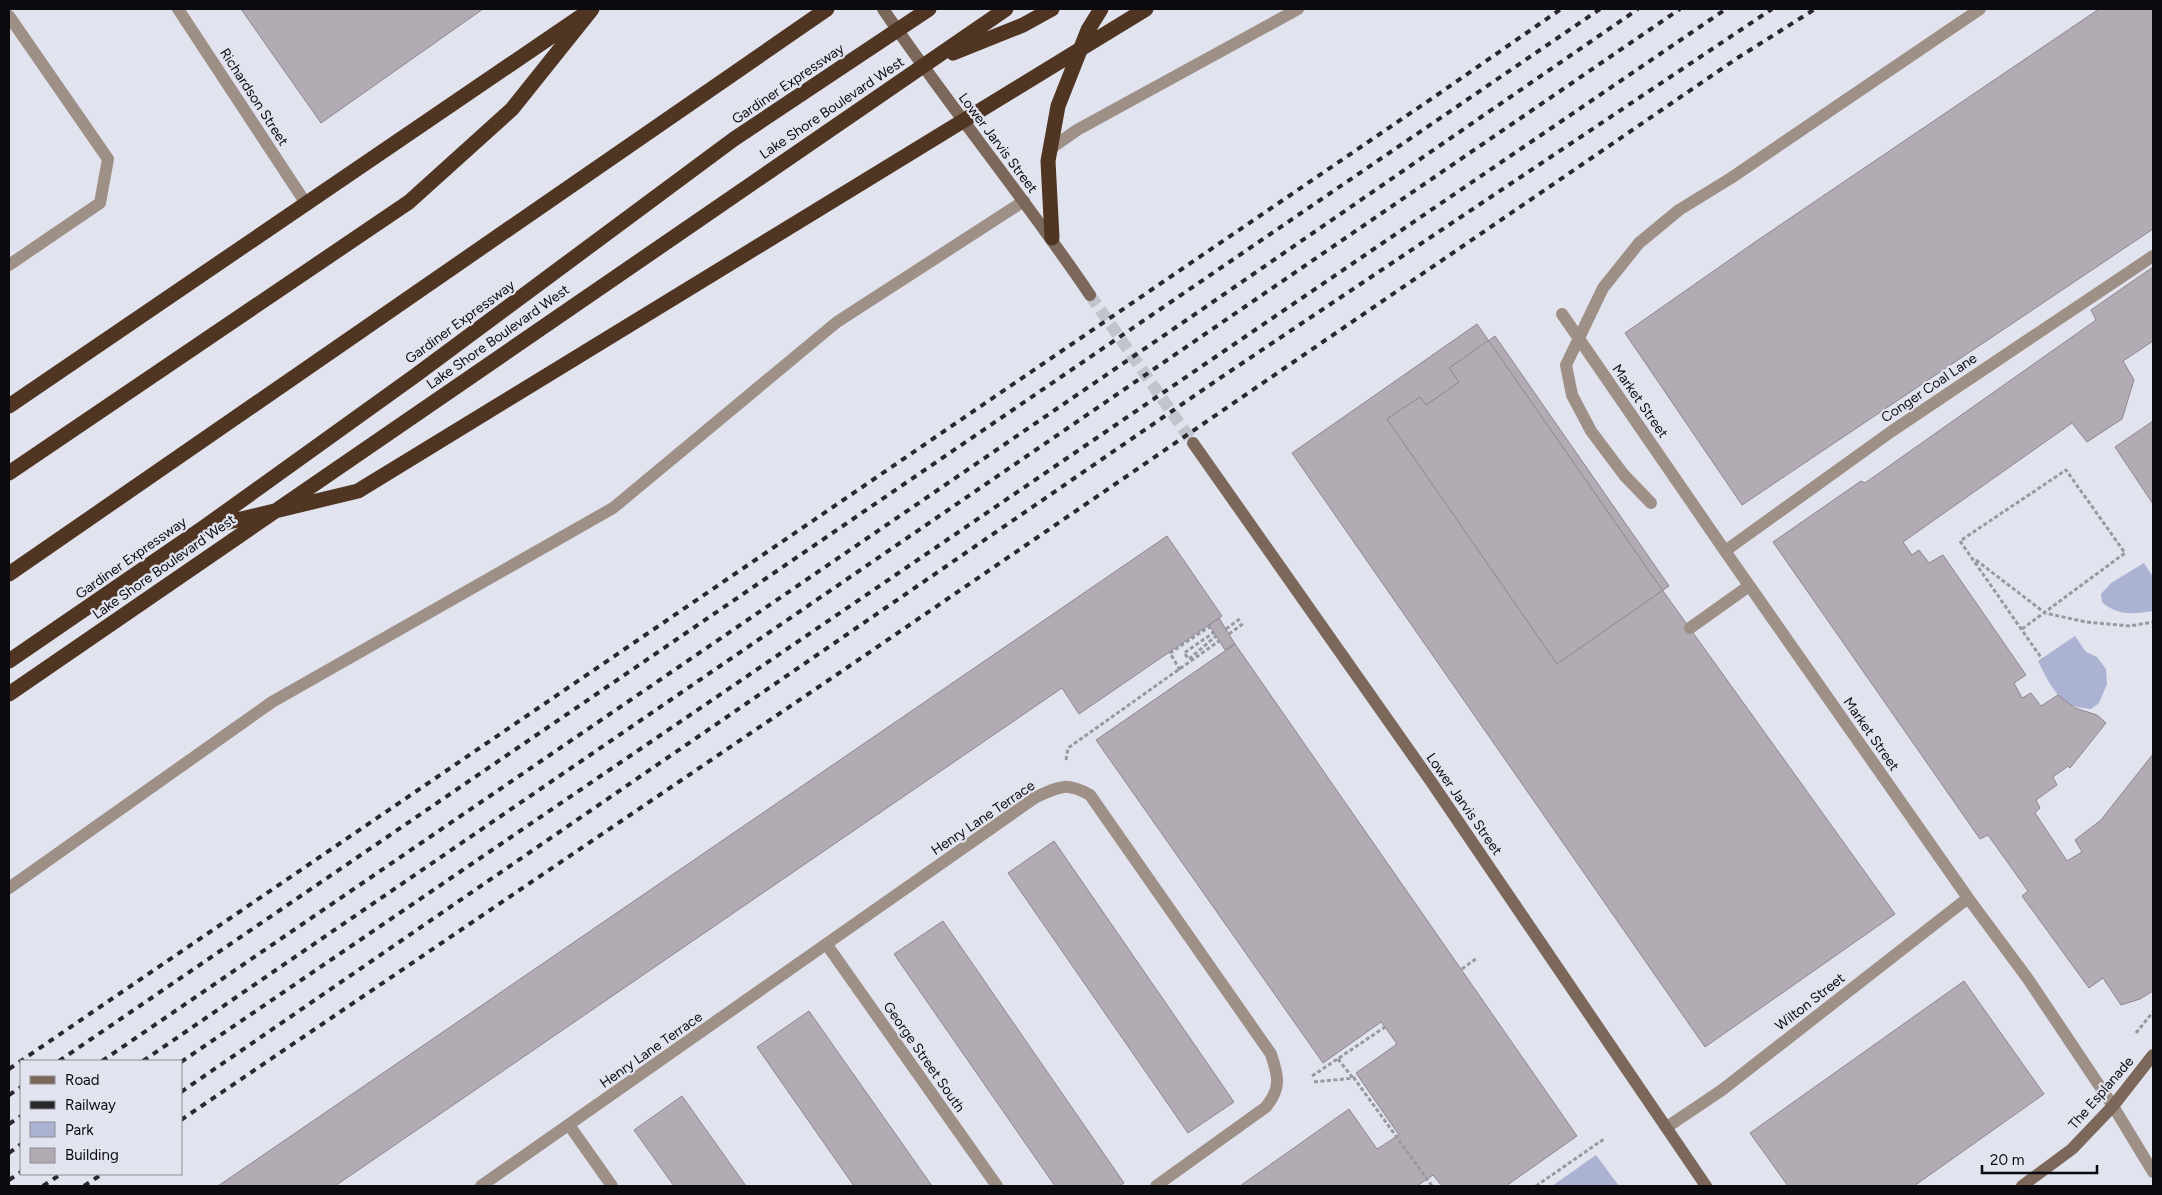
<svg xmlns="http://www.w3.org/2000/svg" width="2162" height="1195" viewBox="0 0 2162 1195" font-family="Figtree,sans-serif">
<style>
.green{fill:#acb3d2}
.building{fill:#b3abb3;stroke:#8e868e}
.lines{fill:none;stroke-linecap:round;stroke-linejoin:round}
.secondary-tunnel{stroke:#c1c3cd;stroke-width:12;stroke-dasharray:12 6;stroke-linecap:butt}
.path{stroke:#9799a1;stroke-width:3;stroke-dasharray:4 2.5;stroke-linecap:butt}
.lane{stroke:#9e9087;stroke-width:12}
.street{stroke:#9e9087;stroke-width:12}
.secondary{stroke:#7c685b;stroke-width:12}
.highway{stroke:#4f3522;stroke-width:15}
.rail{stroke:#28282d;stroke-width:4;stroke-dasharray:6 6;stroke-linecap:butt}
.labels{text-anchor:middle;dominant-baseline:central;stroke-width:4.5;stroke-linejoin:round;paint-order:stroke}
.street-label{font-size:14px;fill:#0b0b0f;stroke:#e1e3ee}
</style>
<rect width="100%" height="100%" fill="#e1e3ee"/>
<path class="green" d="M2144 563 2153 577V611C2134 614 2117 616 2102 602L2101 594 2111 583Z
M2075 636 2086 652 2097 657 2106 669 2107 684 2099 703 2091 709C2085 708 2077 708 2071 705 2055 697 2046 677 2038 661Z
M1596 1155 1619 1186H1552Z"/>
<path class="building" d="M241 9H483L321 123Z
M2099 9H2153V229L1742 505 1625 333 1755 242Z
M2153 267V341L2123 361 2134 380 2122 419 2087 442 2072 423 1903 542 1912 555 1919 550 1929 563 1943 555 2026 675 2014 683 2022 698 2031 693 2041 706 2058 695 2075 708 2097 715 2106 723 2070 768 2068 766 2053 777 2057 785 2036 800 2040 808 2035 813 2067 861 2082 852 2075 840 2101 820 2153 754V991L2140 999 2121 1005 2103 978 2089 988 2022 896 2028 891 1988 835 1980 839 1773 542 1861 481 1865 483 2096 320 2091 310Z
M1477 324 1663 591 1895 914 1705 1047 1292 453Z
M1495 336 1669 586 1557 664 1387 419 1420 397 1426 405 1459 382 1449 368Z
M2153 421V504L2115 447Z
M1167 536 1222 616 1079 714 1062 688 335 1186H218Z
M1219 618 1235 644 1225 650 1209 625Z
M1235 644 1577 1136 1506 1186H1442L1433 1175 1417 1186H1240L1349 1109 1377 1149 1399 1135 1356 1073 1397 1044 1385 1027 1381 1022 1323 1063 1096 740Z
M1054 841 1234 1102 1188 1133 1008 873Z
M943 921 1124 1183 1119 1186H1055L894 954Z
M1964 981 2044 1094 1914 1186H1788L1750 1133Z
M809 1011 932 1186H854L757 1047Z
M682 1096 746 1186H674L634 1130Z"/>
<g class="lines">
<path class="secondary-tunnel" d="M1090 295 1193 443"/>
<path class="path" d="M1976 560 2045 613 2086 622 2130 626 2153 622
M1226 629 1241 618
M2022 629 2125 553 2066 470 1960 541 2042 659
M1229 634 1244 623
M1180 670 1170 653 1209 627 1213 633 1184 653 1189 659 1216 636
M1066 760 1068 748 1219 641
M1462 969 1477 958
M2136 1033 2153 1012
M1338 1059 1353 1078
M1312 1076 1385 1027
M1314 1082 1354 1078 1432 1186
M1536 1186 1604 1139"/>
<path class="lane" d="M9 16 108 159 100 203 9 265
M1050 149 1077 130 1298 9
M1651 503 1624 475 1591 431 1572 395 1566 365 1603 288 1639 243 1679 210 1731 178 1980 9
M1725 551 1892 431 2153 256
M1690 628 1749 586
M9 888 272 702 613 508 837 322 1024 201"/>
<path class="street" d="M178 9 305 202
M1562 314 1725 551 1968 898 2028 979 2113 1106 2153 1172
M827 945 997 1186
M569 1125 612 1186
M1667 1127 1722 1090 1968 898
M481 1186 1036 797C1060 786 1066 782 1090 795L1271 1054C1278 1076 1282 1087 1266 1107L1156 1186"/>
<path class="secondary" d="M883 9C949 106 1024 197 1090 295
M1193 443 1430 780 1706 1186
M2022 1186 2072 1149 2113 1106 2153 1055"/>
<path class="highway" d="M953 53 1023 25 1052 9
M1052 238 1048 161 1058 106 1088 30 1101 9
M9 406 580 17
M9 473 409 202 512 109 592 9
M212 526 358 491 1146 9
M9 574 827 9
M9 661 203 528 416 375 734 139 929 9
M9 694 1006 9"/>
<path class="rail" d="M59 1061 1600 9
M102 1061 1191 317 1638 9
M143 1061 1680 9
M181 1062 1726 9
M9 1069 1437 95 1561 9
M181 1092 1226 374 1772 9
M9 1095 21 1087
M181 1120 848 667 1739 57 1815 9
M9 1124 21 1116
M9 1153 21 1144
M9 1180 21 1172
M43 1186 61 1174
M84 1186 102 1174"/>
</g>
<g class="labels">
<g class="street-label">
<text transform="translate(788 84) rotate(-34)">Gardiner Expressway</text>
<text transform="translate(254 97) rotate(57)">Richardson Street</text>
<text transform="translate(832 108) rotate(-34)">Lake Shore Boulevard West</text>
<text transform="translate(998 143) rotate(53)">Lower Jarvis Street</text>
<text transform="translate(460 322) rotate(-36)">Gardiner Expressway</text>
<text transform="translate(498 337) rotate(-35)">Lake Shore Boulevard West</text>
<text transform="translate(1929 388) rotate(-34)">Conger Coal Lane</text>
<text transform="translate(1640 401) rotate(55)">Market Street</text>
<text transform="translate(131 558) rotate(-35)">Gardiner Expressway</text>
<text transform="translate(164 567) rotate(-35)">Lake Shore Boulevard West</text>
<text transform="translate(1871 734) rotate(55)">Market Street</text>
<text transform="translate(1464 804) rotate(55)">Lower Jarvis Street</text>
<text transform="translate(983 818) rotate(-34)">Henry Lane Terrace</text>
<text transform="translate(1810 1002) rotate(-38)">Wilton Street</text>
<text transform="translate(651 1050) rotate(-35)">Henry Lane Terrace</text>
<text transform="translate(924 1057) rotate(55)">George Street South</text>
<text transform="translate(2101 1093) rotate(-49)">The Esplanade</text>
</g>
</g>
<rect width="2162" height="1195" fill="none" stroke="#0b0b0f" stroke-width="20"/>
<rect x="20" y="1060" width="162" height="115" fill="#e1e3ee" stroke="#8b8d95"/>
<rect x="30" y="1076" width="25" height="8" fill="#7c685b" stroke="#8b8d95"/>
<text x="65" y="1085" font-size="15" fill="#0b0b0f">Road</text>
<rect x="30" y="1101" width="25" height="8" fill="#28282d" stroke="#8b8d95"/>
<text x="65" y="1110" font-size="15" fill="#0b0b0f">Railway</text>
<rect x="30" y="1122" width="25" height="15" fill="#acb3d2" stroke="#8b8d95"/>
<text x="65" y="1135" font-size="15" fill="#0b0b0f">Park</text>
<rect x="30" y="1148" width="25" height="15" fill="#b3abb3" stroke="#8b8d95"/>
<text x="65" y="1160" font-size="15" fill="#0b0b0f">Building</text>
<path d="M1982 1165v8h115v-8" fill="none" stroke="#0b0b0f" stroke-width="2.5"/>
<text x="1990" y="1165" font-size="15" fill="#0b0b0f" stroke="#e1e3ee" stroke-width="4" paint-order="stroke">20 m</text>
</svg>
